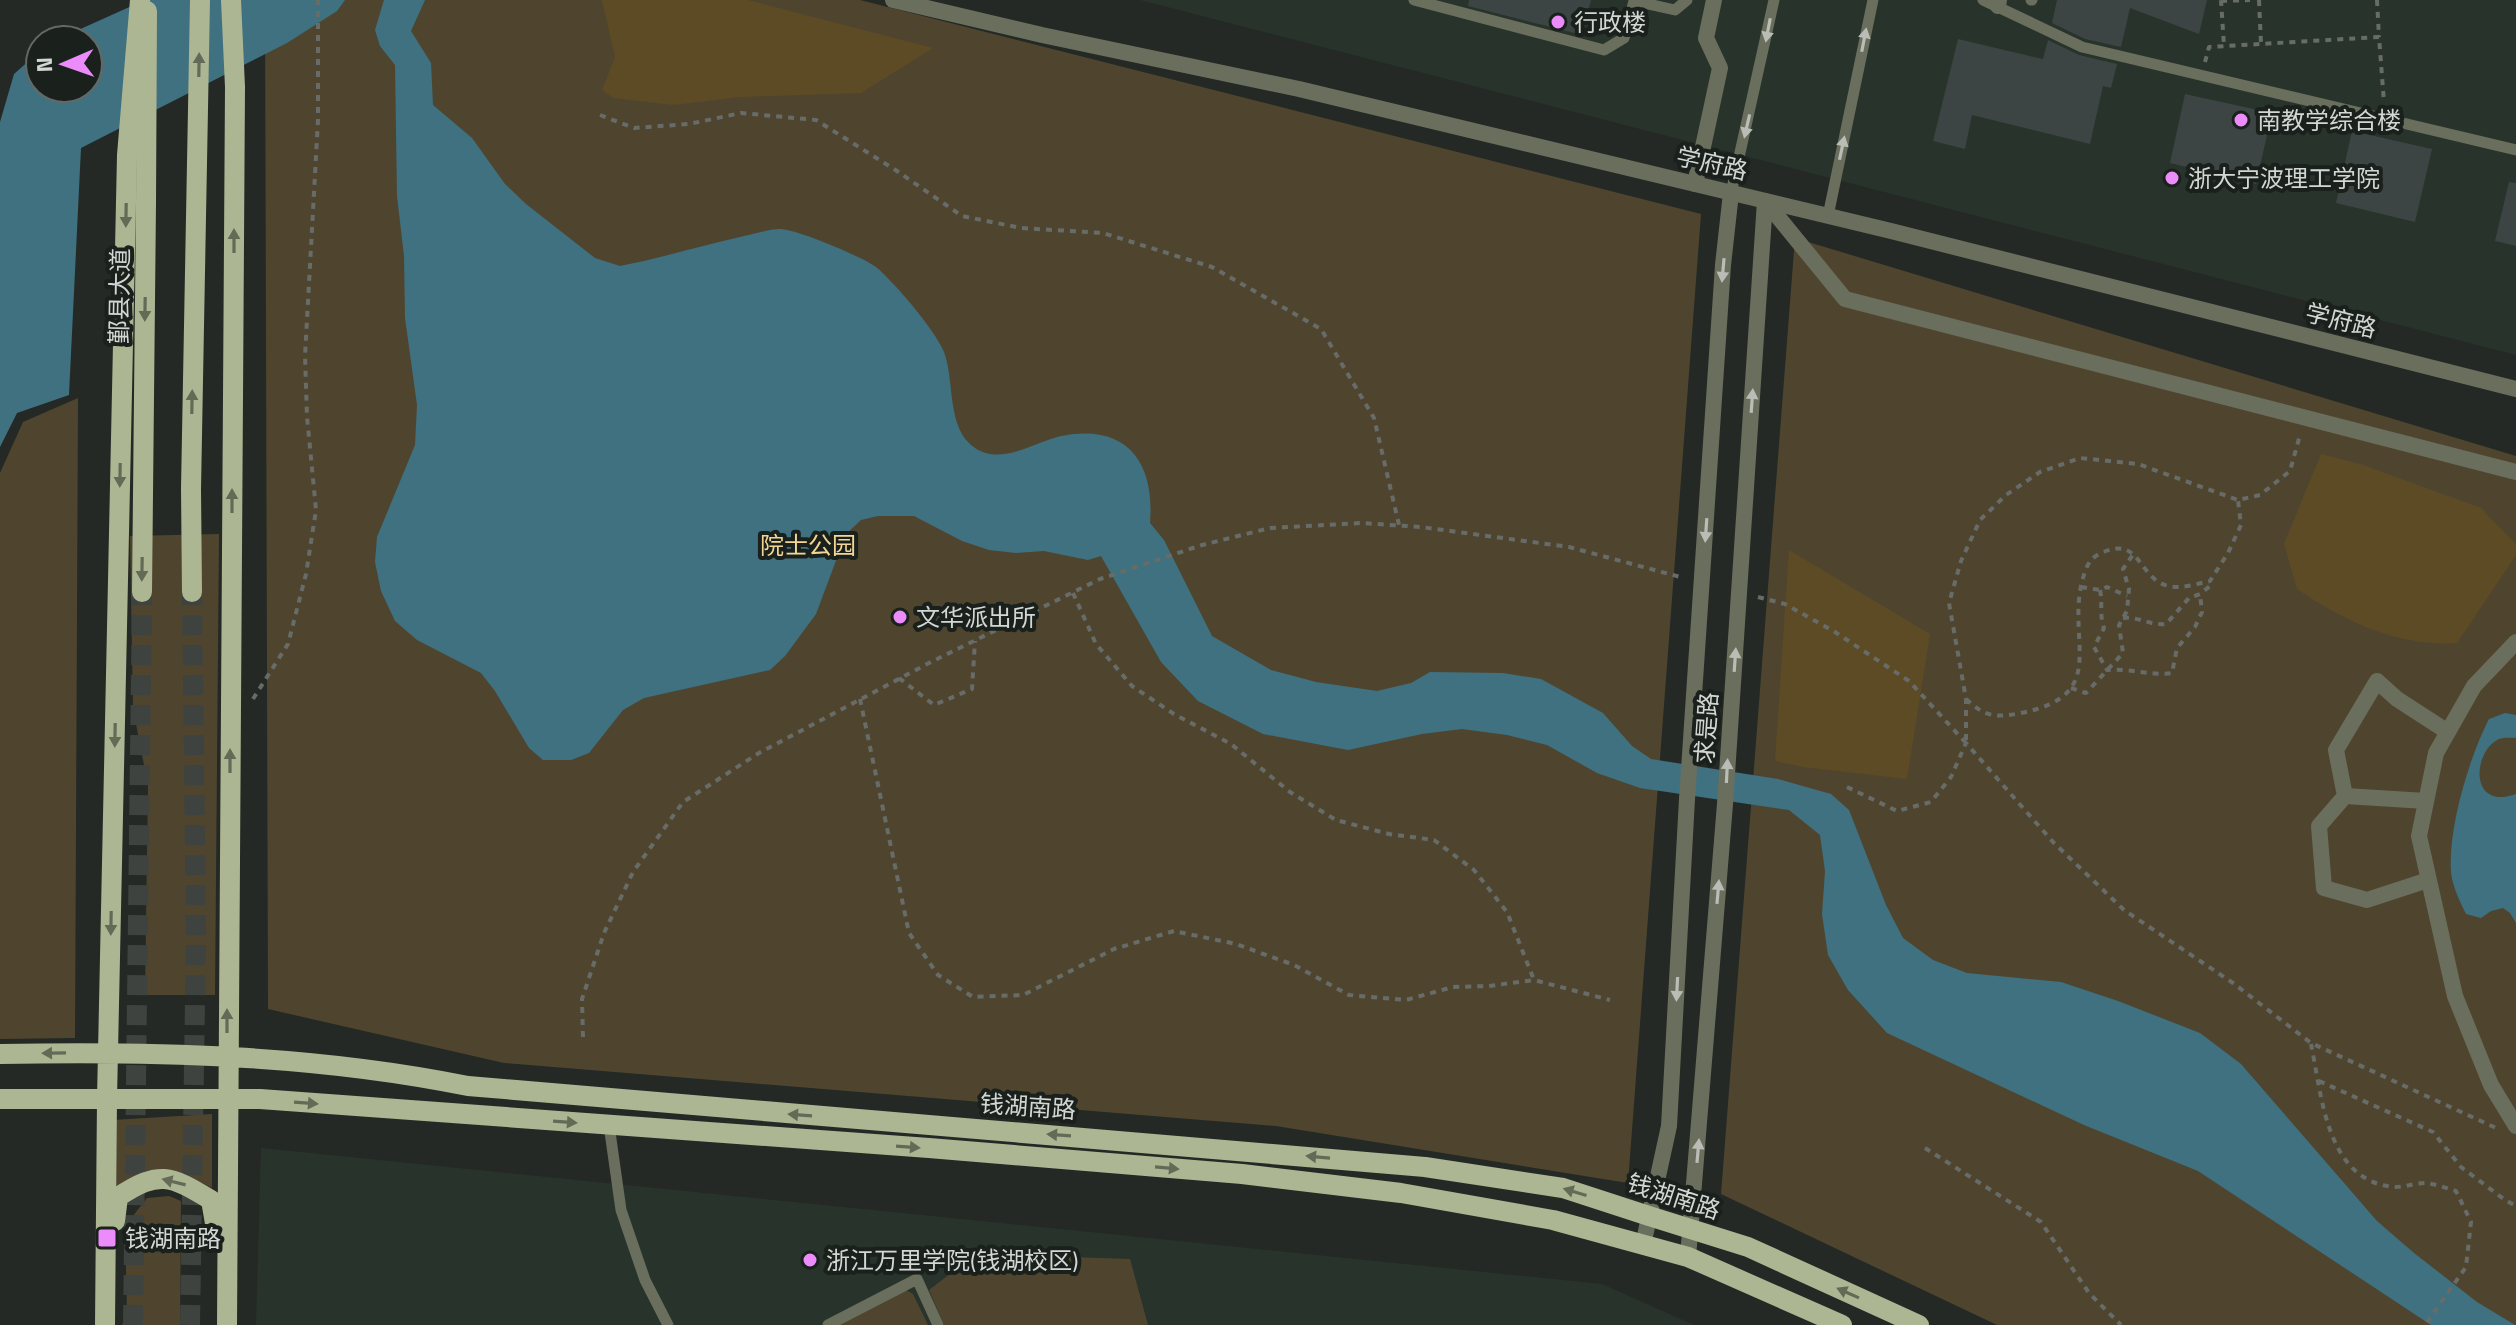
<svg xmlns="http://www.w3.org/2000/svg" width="2516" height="1325" viewBox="0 0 2516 1325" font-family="'Titillium Web','Noto Sans SC',sans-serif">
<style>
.built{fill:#28332b}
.green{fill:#4f452f}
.forest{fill:#5c4b25}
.water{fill:#3f7181}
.building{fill:#3c4544}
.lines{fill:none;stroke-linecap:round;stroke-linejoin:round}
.primary-tunnel{stroke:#3e433f;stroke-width:20;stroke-dasharray:20 10;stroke-linecap:butt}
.path{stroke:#676c68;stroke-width:4;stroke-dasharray:6 6;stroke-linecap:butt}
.service{stroke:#6a6f5d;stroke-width:11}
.pedestrian{stroke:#6a6f5d;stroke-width:16}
.minor{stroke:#6a6f5d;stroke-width:16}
.tertiary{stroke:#6a6f5d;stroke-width:16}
.primary{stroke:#acb692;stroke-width:20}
.primary-bridge{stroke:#acb692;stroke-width:20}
.oneway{fill:#b9bdb6}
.oneway2{fill:#636b57}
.poi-dot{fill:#ec8cfa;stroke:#1a201c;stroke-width:3}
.labels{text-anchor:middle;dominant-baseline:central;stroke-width:8;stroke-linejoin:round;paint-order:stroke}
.poi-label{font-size:24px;fill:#d3d7d4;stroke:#1a201c;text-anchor:start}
.street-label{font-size:24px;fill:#d3d7d4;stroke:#1a201c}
.park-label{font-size:24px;fill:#f3d694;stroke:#1a201c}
</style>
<rect width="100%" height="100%" fill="#242925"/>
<path class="built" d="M1140 0H2516V355Z
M261 1148 1602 1284 1694 1325H256Z"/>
<path class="green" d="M265 0H860L1701 214 1628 1183 1276 1126 504 1063 268 1009Z
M1795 238 2516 456V1325H1997L1721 1194Z
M78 398 75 1038 0 1039V473L23 422Z
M219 534 215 995H145L148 786 133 708 130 536Z
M212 1114V1188C192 1178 167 1163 144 1172 134 1175 125 1184 116 1190L113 1120Z
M169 1196 181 1201 180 1325H122L127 1315 125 1226 147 1198Z
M976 1254 1130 1259 1148 1325H944L929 1290Z
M906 1290 913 1294 928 1325H837Z"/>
<path class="forest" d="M602 0H748L933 48 861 93 740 97 673 105 613 98 602 90 615 57Z
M2321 454 2360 464 2481 508 2516 544V555L2457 643C2398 647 2344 621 2297 589L2284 544Z
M1789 550 1930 634 1907 779 1803 767 1775 761Z"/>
<path class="water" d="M145 0H345L337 11 287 43 81 148 69 395 17 413 0 447V122L14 74 40 51V88H88V40H56Z
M384 0H425L411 31 431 63 433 105 472 138 505 184 526 204 595 258 620 266C662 258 703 245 744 236 755 234 769 229 780 229 796 229 863 257 876 267 895 283 935 330 944 352 955 381 946 429 975 448 1002 466 1034 442 1061 436 1127 423 1155 462 1150 523L1164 540 1212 636 1271 670 1316 682 1377 691 1411 683 1430 672 1503 673 1541 679 1603 713 1632 746 1651 759 1778 779 1831 794 1849 810 1886 905 1903 938 1933 960 1967 973 2061 982 2118 1001 2200 1033 2241 1064 2377 1221 2414 1253 2477 1302 2515 1325H2431L2198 1171 2084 1125 1887 1033 1848 990 1828 955 1822 914 1825 871 1820 835 1789 810 1640 788 1597 773 1547 745 1507 735 1462 729 1422 734 1348 750 1263 734 1198 701 1161 662 1101 556 1088 560 1044 551 1016 553 989 550 962 541 914 516H878L861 520 846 534 816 614 785 656 770 670 644 698 623 710 589 753 571 760H543L529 748 495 691 481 673 417 640 395 621 381 591 375 562 377 537 415 445 417 405 405 318 404 256 397 196 395 65 380 46 375 30Z
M2505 713 2516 715V738C2510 738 2502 737 2497 740 2473 753 2469 811 2516 794V923L2510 913 2503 908 2491 911 2481 918 2466 914C2460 902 2452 885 2451 872 2448 828 2469 758 2489 719Z"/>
<path class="building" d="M1469 0H1591L1582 35 1468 6Z
M2057 0H2207L2199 34 2130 8 2121 47 2085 39 2052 23Z
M1958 39 2043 59 2048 40 2079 55 2117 64 2111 88 2103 86 2090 144 1972 115 1965 149 1933 141Z
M2185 94 2272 113 2256 184 2170 163Z
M2352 131 2432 149 2415 222 2336 203Z
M2509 182 2516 183V246L2495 241Z"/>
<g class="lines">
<path class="primary-tunnel" d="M133 1325 142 592
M190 1325 196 936 192 592"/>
<path class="path" d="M2221 0 2224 46
M2259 0 2261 44
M2377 0 2379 37
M2221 1 2250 0
M2205 62 2209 47 2379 37 2384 102
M600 115 634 128 689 124 741 113 816 120 897 171 962 216 1021 228 1103 233 1212 267 1321 329 1374 418 1399 525
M2081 587 2100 590 2107 587 2127 596
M2100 590C2103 604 2099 614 2104 628L2094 647 2107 670C2129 668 2150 676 2172 673L2177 648 2195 627 2202 612 2200 594
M1073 593 1096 644 1132 686 1174 714 1231 744 1290 792 1336 820 1389 834 1434 840 1474 870 1507 912 1534 980 1610 1000
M1758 597 1785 604 1835 632 1909 681 1966 743
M2123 618C2138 616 2150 626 2166 624L2189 598 2200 594 2210 586V581
M899 678 934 705 972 689 975 641
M2071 688 2086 693 2123 653 2119 625 2127 611 2129 589 2123 569 2134 553
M253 699 288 644 306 574 316 510 307 417 305 356 318 120V0
M860 699 909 933 938 975 973 997 1023 995 1114 949 1174 931 1236 944 1294 965 1349 995 1406 1000 1453 987 1489 986 1534 980
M1966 699C1985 717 1996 718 2021 713 2112 695 2065 640 2083 578 2086 568 2089 559 2099 554 2141 533 2137 578 2168 586 2181 589 2197 584 2210 581L2228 553 2241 525 2238 500
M1966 740V699L1949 603 1961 561 1980 520 2006 495 2040 472 2080 458 2138 464 2238 500 2260 495 2290 471 2300 435
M1847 787 1897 811 1931 802 1951 777 1966 743 2053 842 2124 910 2233 983 2311 1043 2496 1128
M583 1037 582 999 604 933 633 872 683 802 759 753 929 663 1100 579 1202 545 1270 528 1362 523 1421 527 1569 547 1684 578
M2311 1044C2322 1096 2326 1182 2395 1187 2405 1187 2415 1183 2426 1183 2435 1184 2446 1188 2456 1191L2471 1222 2466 1267 2425 1325
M2319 1081 2433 1132 2461 1167 2505 1200 2516 1206
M1925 1148 2041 1222 2089 1293 2121 1325"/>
<path class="service" d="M1414 0 1604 50 1624 38 1634 1 1675 10 1687 0
M1983 0 2082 47 2516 150
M2031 0H2032
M1731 193 1774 0
M1828 216 1873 0
M609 1125 621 1210 645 1280 668 1325
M828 1325 917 1279 938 1325"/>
<path class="pedestrian" d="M1695 184 1720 68 1706 38 1714 0
M1765 201 1845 299 2516 472
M2516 642 2474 686 2436 753 2419 836 2455 996 2491 1085 2516 1126
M2345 796 2426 801
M2428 880 2367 900 2324 888 2319 826 2345 796 2336 750 2377 681 2397 699 2448 732"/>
<path class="minor" d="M1998 6 1999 0"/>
<path class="tertiary" d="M893 0 1042 35 1299 89 1891 231 2516 389
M1643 1245 1669 1126 1687 799 1723 265 1731 193
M1688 1257 1725 804 1765 201"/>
<path class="primary" d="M142 592 146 203
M192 592 191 489 200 0
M0 1054C156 1051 315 1055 468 1086L1425 1167 1563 1188 1649 1216 1748 1247 1919 1325
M0 1099H260L929 1148 1242 1174 1401 1193 1553 1220 1688 1257 1842 1325
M115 1221 118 1197C159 1170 170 1175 211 1200L217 1235
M105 1325 107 1099 127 155 140 0
M227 1325 235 87 231 0"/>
<path class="primary-bridge" d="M146 203 147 11"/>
</g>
<defs><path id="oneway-solid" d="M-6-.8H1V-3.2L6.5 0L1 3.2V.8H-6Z" transform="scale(2)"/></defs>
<g class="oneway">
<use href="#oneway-solid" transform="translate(1768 30) rotate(101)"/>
<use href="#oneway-solid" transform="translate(1864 40) rotate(-79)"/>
<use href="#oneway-solid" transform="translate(1747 126) rotate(103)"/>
<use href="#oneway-solid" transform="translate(1842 148) rotate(-78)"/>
<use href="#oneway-solid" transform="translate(1723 270) rotate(95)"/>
<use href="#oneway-solid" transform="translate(1752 401) rotate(-86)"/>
<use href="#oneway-solid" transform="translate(1706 530) rotate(94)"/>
<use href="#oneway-solid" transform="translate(1735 660) rotate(-86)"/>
<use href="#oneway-solid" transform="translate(1727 771) rotate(-87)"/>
<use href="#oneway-solid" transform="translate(1718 892) rotate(-85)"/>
<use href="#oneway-solid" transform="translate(1677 989) rotate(93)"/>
<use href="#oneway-solid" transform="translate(1698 1151) rotate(-85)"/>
</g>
<g class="oneway2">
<use href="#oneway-solid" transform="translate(199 65) rotate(-89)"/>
<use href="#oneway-solid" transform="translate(126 215) rotate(91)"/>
<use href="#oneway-solid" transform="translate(234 241) rotate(-90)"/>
<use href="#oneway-solid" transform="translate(145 309) rotate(91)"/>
<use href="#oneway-solid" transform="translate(192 402) rotate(-89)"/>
<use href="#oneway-solid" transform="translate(120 475) rotate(91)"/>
<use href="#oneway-solid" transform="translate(232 501) rotate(-90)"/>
<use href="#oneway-solid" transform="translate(142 569) rotate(91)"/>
<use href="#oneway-solid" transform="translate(115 735) rotate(91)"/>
<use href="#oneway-solid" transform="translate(230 761) rotate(-90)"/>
<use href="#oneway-solid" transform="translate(111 923) rotate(91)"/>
<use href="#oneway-solid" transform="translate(227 1021) rotate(-90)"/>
<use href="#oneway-solid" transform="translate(54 1053) rotate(179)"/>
<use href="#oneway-solid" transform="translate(306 1103) rotate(4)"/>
<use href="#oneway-solid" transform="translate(800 1115) rotate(-176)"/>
<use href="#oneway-solid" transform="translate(565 1122) rotate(4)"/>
<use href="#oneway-solid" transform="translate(1059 1135) rotate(-176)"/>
<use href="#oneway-solid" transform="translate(908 1147) rotate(4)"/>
<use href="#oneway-solid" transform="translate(1318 1157) rotate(-175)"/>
<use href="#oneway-solid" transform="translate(1167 1168) rotate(5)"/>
<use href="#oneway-solid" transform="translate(174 1182) rotate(-166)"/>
<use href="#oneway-solid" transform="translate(1575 1192) rotate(-163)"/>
<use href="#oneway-solid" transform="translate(1848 1293) rotate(-156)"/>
</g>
<g class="poi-dot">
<circle cx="1558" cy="22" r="8"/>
<circle cx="2241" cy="120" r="8"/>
<circle cx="2172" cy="178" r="8"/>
<circle cx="900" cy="617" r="8"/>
<rect x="97" y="1228" width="20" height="20" rx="4"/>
<circle cx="810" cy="1260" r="8"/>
</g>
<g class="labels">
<g class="poi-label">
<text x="1574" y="22">行政楼</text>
<text x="2257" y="120">南教学综合楼</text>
<text x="2188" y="178">浙大宁波理工学院</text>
<text x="916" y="617">文华派出所</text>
<text x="125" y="1238">钱湖南路</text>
<text x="826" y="1260">浙江万里学院(钱湖校区)</text>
</g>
<g class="street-label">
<text transform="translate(1712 163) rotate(13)">学府路</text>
<text transform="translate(119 296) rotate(-89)">鄞县大道</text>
<text transform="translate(2341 320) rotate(14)">学府路</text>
<text transform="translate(1706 728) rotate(-86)">求是路</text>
<text transform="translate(1028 1106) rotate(4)">钱湖南路</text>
<text transform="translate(1674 1196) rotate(18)">钱湖南路</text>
</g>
<g class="park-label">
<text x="808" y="545">院士公园</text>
</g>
</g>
<g transform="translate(64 64) rotate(268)"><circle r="38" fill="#1a201c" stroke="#646966" stroke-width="2"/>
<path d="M0-6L14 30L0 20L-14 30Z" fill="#ec8cfa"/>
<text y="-12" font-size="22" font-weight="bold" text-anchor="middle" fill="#d3d7d4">N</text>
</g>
</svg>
